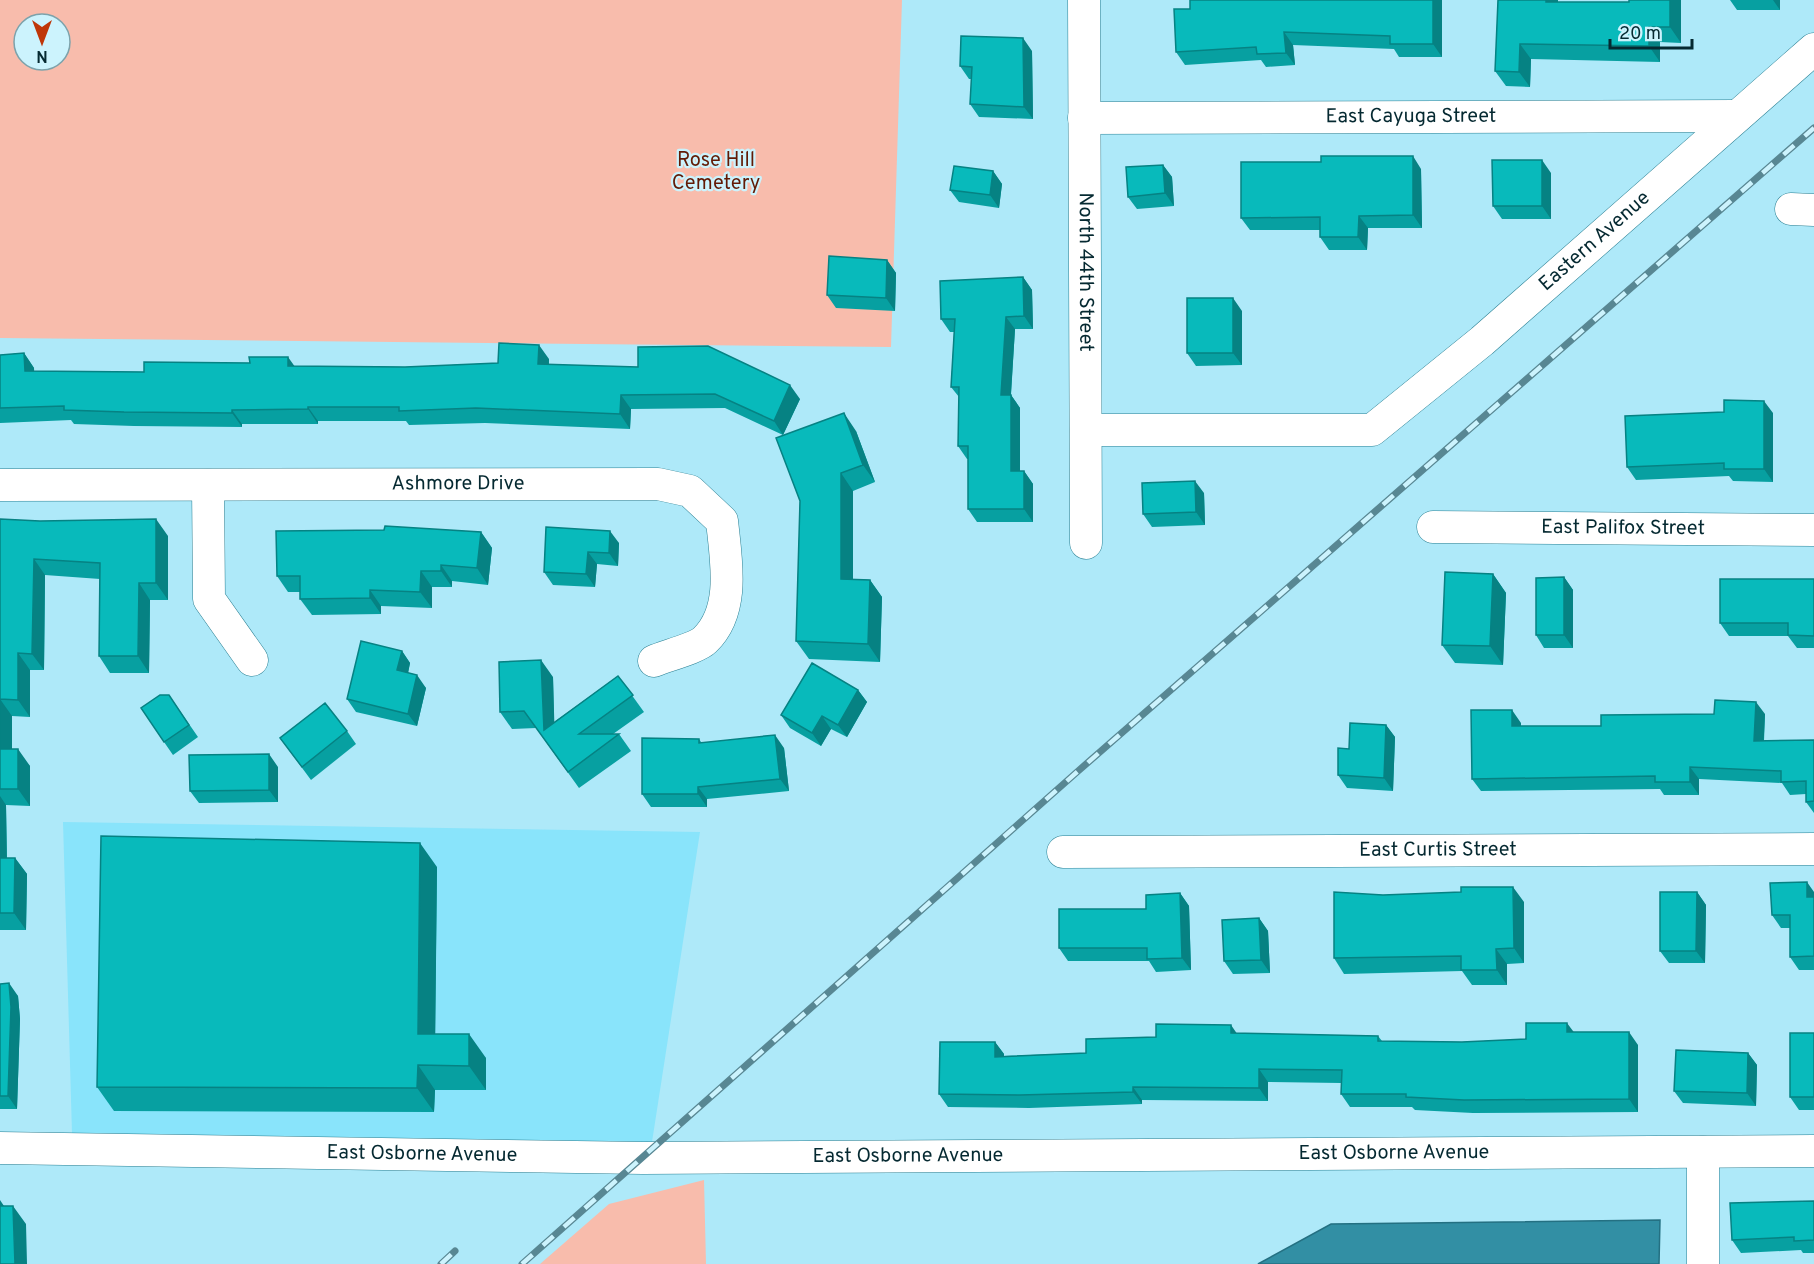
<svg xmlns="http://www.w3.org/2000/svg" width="1814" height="1264" viewBox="0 0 1814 1264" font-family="Overpass,sans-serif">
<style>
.built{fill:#89e4fb}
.green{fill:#f8bcac;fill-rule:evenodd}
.water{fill:#328fa4;stroke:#247082;stroke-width:1.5}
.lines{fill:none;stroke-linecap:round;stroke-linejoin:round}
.minor-casing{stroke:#297f92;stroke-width:33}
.minor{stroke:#fff;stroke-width:32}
.rail-casing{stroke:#588793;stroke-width:7}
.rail{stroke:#ccf3fd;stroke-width:4.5;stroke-dasharray:14;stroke-linecap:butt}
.wall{fill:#07a0a1}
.shaded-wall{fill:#068283}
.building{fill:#08babb;stroke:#068283;stroke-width:1.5}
.labels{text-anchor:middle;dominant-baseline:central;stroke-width:4.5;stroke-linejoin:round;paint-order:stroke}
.street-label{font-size:20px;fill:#052931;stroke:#ccf3fd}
.park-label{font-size:20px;fill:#621a05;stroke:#ccf3fd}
</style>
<rect width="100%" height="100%" fill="#aee9f9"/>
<path class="built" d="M63 822 700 832 652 1142 72 1133Z"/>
<path class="green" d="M0 0H902L891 347 0 338ZM24 24H60V60H24Z
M704 1180 706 1264H540L609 1204Z"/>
<path class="water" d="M1660 1220 1659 1264H1258L1331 1224Z"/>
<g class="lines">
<g class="minor-casing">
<g id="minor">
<path id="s1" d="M1084 0 1086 543"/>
<path id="s2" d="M1084 118 1737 116"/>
<path d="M1791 209 1814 210"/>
<path id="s3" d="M1086 430H1372L1482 341 1814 49"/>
<path id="s4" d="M0 485 658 484 690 491 722 521C726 560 736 610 705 640 697 648 665 656 654 661"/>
<path d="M208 485 209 599 252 660"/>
<path id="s5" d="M1433 527 1814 530"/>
<path id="s6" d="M1063 852 1814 849"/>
<path id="s7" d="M0 1148 643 1158 1814 1151"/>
<path d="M1703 1264V1152"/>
</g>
</g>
<use href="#minor" class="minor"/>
<g class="rail-casing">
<path id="rail" d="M441 1264 455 1251
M522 1264 1077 772 1814 128"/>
</g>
<use href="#rail" class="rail"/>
</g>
<path class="wall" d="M1442 0V57H1399L1394 49 1293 45 1295 65 1266 67 1261 60 1185 65 1176 52Z
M1498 0H1558V2H1629V0H1681V43L1660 42V62L1531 59 1530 87 1506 86 1495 71Z
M1730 0H1780V10H1737Z
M1032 51 1033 119 979 117 970 104 972 79H969L960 66Z
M1163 165 1172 177 1174 206 1137 209 1128 197Z
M1421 169 1422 228H1368L1367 250H1329L1320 237V230H1250L1241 218Z
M993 171 1002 184 999 208 959 202 950 190Z
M1551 173V219H1502L1493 206Z
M887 260 896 273 895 311 836 308 827 295Z
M1023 277 1032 290 1033 329H1015L1011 395 1020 408V471H1024L1033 484V522H977L968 509V459H967L958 446 959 397 951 387 954 332H950L941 319Z
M1242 311V365L1196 366 1187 353Z
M24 353 34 368V371L144 372 295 366 405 367 498 363 549 359V364L800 399 783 435 725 408 631 409 630 429 485 423 409 425 406 421H318V424H242V427L134 426 74 424 71 420 0 423V355Z
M1773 413V482L1733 481 1729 476 1636 480 1627 467Z
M856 431 875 482 853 491V579L870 580 882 597 880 662 809 659 796 641 800 501Z
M1204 493 1205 525 1152 527 1143 514Z
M0 519 168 536V600H150L149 673H110L99 656 100 579 45 575 44 670H30V717L12 716V749L30 766V806L6 805 7 858H15L27 874 26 930H0Z
M546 527 619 543 618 566 597 564 595 587 553 585 544 572Z
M481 532 492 548 488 585 452 581V587H432V608L381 606V614L312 615 300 599V592H288L277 576Z
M1493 574 1506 593 1503 665 1455 663 1442 645Z
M1564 577 1573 590V648H1544L1536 635Z
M1814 579V648H1797L1788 636H1729L1720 623Z
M402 651 410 663 408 673 426 688 417 726 356 712 347 699Z
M618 676 644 712 613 734H619L631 751 579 788 536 728 512 729 500 712 553 677 554 722Z
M858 690 867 702 847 737 831 729 821 746 790 728 781 715Z
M169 695 198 737 173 755 164 742Z
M1765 714 1764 741 1814 740V813L1806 802V794L1790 795 1782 783 1699 779V795H1664L1660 789 1481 791 1472 779 1521 723V726H1601Z
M1386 725 1395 737 1393 791 1347 788 1338 775 1349 749Z
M347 731 356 744 311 780 280 738Z
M699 739 701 742 784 748 789 791 707 799V807H651L642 794Z
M278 767V802L199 803 190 791Z
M437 867 435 1034 486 1058V1090H435L434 1112 114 1111 97 1087Z
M1697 892 1706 905 1705 963H1669L1660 951Z
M1814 892V970H1799L1790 957V928H1781L1772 915Z
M1180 893 1189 906 1191 970 1156 972 1149 961H1068L1059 948Z
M1524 902V963L1507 964V985H1472L1462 971 1344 974 1334 958Z
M1259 918 1268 931 1270 973 1233 974 1224 961Z
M0 984 18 996 20 1019 17 1109H0Z
M1574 1032 1638 1045V1112L1473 1113 1415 1110 1412 1107H1350L1341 1094V1083L1268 1082V1101L1142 1100V1104L1029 1108 948 1107 939 1094 995 1042 1004 1054V1056L1086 1053 1156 1037 1236 1033 1378 1036 1382 1041 1462 1042 1526 1039Z
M1814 1033V1110H1799L1790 1097Z
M1748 1053 1757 1065 1756 1106 1683 1103 1674 1091Z
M1814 1201V1253H1803L1801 1250 1741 1253 1732 1240Z"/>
<path class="shaded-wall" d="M1433 0H1442V57L1433 44Z
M1546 0H1558L1557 18 1546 2Z
M1670 0H1681V43L1670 27Z
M1773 0H1780V10Z
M1649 27 1660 42V62L1649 46Z
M1284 32 1293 45 1295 65 1286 53Z
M1023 38 1032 51 1033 119 1024 107Z
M1520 44 1531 59 1530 87 1519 72Z
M1413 156 1421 169 1422 228 1413 215Z
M1542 160 1551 173V219L1542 206Z
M1163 165 1172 177 1174 206 1165 193Z
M993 171 1002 184 999 208 990 195Z
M1359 216 1368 228 1367 250 1358 237Z
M887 260 896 273 895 311 886 298Z
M1023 277 1032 290 1033 329 1024 316Z
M1233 298 1242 311V365L1233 353Z
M1006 317 1015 329 1010 408 1001 395Z
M539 345 549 359 548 378 538 364Z
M24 353 34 368 35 386 25 371Z
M288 357 298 371 288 366Z
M790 385 800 399 783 435 774 421Z
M621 395 631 409 630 429 620 414Z
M1011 395 1020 408V484L1011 471Z
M1764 401 1773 413V482L1764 469Z
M308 407 318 421V424L308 409Z
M232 410 242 424V427L232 413Z
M844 413 856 431 875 482 863 465Z
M1024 471 1033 484V522L1024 509Z
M841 473 853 491V596L841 579Z
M1195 481 1204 493 1205 525 1196 512Z
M156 519 168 536V600L156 583Z
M610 531 619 543 618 566 609 553Z
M481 532 492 548 488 585 477 568Z
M588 552 597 564 595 587 586 574Z
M34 559 45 575 44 670 32 654Z
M441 565 452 581V587L441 571Z
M421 571 432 587V608L420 592Z
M1493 574 1506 593 1503 665 1490 646Z
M1564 577 1573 590V648L1564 635Z
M870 580 882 597 880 662 868 644Z
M139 583 150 600 149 673 138 656Z
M370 590 381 606V614L370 598Z
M402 651 410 663 406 683 397 670Z
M18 653 30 670V717L18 700Z
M541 660 553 677 555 746 544 730Z
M417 675 426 688 417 726 408 714Z
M858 690 867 702 847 737 838 725Z
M0 699 12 716V766L0 749Z
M1756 702 1765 714 1763 754 1754 741Z
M1512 710 1521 723V739L1512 726Z
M822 716 831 729 821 746 812 733Z
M1386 725 1395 737 1393 791 1384 778Z
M775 735 784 748 789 791 780 779Z
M18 749 30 766V806L18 789Z
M269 754 278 767V802L269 790Z
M1690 767 1699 779V795L1690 782Z
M698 787 707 799V807L698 794Z
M0 796 6 805 7 874 0 864Z
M420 843 437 867 435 1058 418 1034Z
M15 858 27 874 26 930 14 913Z
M1807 882 1814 892V907L1807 897Z
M1513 887 1524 902V963L1514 948Z
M1697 892 1706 905 1705 963 1696 951Z
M1180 893 1189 906 1191 970 1182 958Z
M1259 918 1268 931 1270 973 1261 960Z
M1496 949 1507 964V985L1497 970Z
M9 983 18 996 20 1019 17 1109 8 1096Z
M1567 1023 1576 1035 1567 1032Z
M1231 1025 1240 1038 1231 1033Z
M1629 1032 1638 1045V1112L1629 1099Z
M469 1034 486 1058V1090L469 1066Z
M995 1042 1004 1054V1069L995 1057Z
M1748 1053 1757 1065 1756 1106 1747 1093Z
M418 1065 435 1090 434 1112 417 1088Z
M1259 1069 1268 1082V1101L1259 1088Z
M1133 1087 1142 1100V1104L1133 1092Z
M0 1200 4 1206 0 1218Z
M13 1206 26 1224 27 1264H15Z"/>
<path class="building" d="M1190 0H1433V44H1390V36L1284 32 1286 53 1257 54 1256 47 1176 52 1174 9H1190Z
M1498 0H1546V2H1629V0H1670V27H1649V46L1520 44 1519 72 1495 71Z
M961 36 1023 38 1024 107 970 104 972 67 960 66Z
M1321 156H1413V215L1359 216 1358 237H1320V217L1241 218V162H1321Z
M1492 160H1542V206H1493Z
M1163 165 1165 193 1128 197 1126 167Z
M954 166 993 171 990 195 950 190Z
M829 256 887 260 886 298 827 295Z
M1023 277 1024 316 1006 317 1001 395H1011V471H1024V509H968V446H958L959 387H951L955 319H941L940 281Z
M1187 298H1233V353H1187Z
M499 343 539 345 538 364 638 367V347L708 346 790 385 774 421 715 394 621 395 620 414 476 408 399 411V407H308V409L232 410V413L124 412 64 410V406L0 408V355L24 353 25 371 144 372V362L250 363 249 357H288V366L405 367 498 363Z
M1724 400 1764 401V469H1724V463L1627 467 1625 416 1724 412Z
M844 413 863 465 841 473V579L870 580 868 644 796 641 800 501 776 438Z
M1195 481 1196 512 1143 514 1142 483Z
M0 519 40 521 156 519V583H139L138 656H99L100 563 34 559 32 654 18 653V700L0 699V749H18V789H0Z
M385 526 481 532 477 568 441 565V571H421L420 592 370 590V598L300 599V576H277L276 531 384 530Z
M546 527 610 531 609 553 588 552 586 574 544 572Z
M1445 572 1493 574 1490 646 1442 645Z
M1564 577V635H1536V578Z
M1720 579H1814V636L1788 635V623H1720Z
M361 641 402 651 397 670 417 675 408 714 347 699Z
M541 660 544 730 618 676 633 695 579 734H619L568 772 524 711 500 712 499 662Z
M812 663 858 690 838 725 822 716 812 733 781 715Z
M160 695H169L189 725 164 742 141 708Z
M1715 700 1756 702 1754 741 1814 740V801L1806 802V781L1781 782V771L1690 767V782H1655V776L1472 779 1471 710H1512V726H1601V715L1714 714Z
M325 703 347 731 302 767 280 738Z
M1350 723 1386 725 1384 778 1338 775V748L1349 749Z
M775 735 780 779 698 787V794H642V738L699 739V743Z
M269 754V790L190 791 189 755Z
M101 836 420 843 418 1034H469V1066L418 1065 417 1088 97 1087Z
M0 858H15L14 913H0Z
M1807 882V897H1814V956L1790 957V915H1772L1770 883Z
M1461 887H1513L1514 948 1496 949 1497 970H1461V956L1334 958V892L1383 895 1461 892Z
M1660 892H1697L1696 951H1660Z
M1180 893 1182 958 1147 959V948H1059V909H1146V895Z
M1259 918 1261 960 1224 961 1222 920Z
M9 983 11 1007 8 1096H0V984Z
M1526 1023H1567V1032H1629V1099L1464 1100 1406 1097V1094H1341L1342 1070 1259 1069V1088L1133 1087V1092L1020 1095 939 1094 940 1042H995V1057L1086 1053V1039L1156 1037V1024L1231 1025V1033L1378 1036V1041L1462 1042 1526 1039Z
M1790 1033H1814V1097H1790Z
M1676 1050 1748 1053 1747 1093 1674 1091Z
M1814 1201V1240L1794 1241V1237L1732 1240 1730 1203Z
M0 1206H13L15 1264H0Z"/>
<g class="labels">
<g class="street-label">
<text stroke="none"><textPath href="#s2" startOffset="327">East Cayuga Street</textPath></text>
<text stroke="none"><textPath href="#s3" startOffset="578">Eastern Avenue</textPath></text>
<text stroke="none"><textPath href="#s1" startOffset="272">North 44th Street</textPath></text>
<text stroke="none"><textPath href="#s4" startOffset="458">Ashmore Drive</textPath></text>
<text stroke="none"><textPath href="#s5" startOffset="190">East Palifox Street</textPath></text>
<text stroke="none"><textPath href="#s6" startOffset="375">East Curtis Street</textPath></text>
<text stroke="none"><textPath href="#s7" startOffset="422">East Osborne Avenue</textPath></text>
<text stroke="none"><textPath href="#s7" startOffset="1394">East Osborne Avenue</textPath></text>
<text stroke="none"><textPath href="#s7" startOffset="908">East Osborne Avenue</textPath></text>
</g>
<g class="park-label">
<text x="716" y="161">Rose Hill<tspan x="716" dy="23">Cemetery</tspan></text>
</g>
</g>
<g transform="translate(42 42) rotate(180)"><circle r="28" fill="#ccf3fd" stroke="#7ca2ab" stroke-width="1.5"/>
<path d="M0-4.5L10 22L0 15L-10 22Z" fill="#bf3608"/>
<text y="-9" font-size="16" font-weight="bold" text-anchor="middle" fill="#052931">N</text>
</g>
<path d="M1610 39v9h82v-9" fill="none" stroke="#052931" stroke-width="3"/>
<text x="1619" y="39" font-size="18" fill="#052931" stroke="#ccf3fd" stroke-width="4.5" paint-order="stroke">20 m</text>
</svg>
